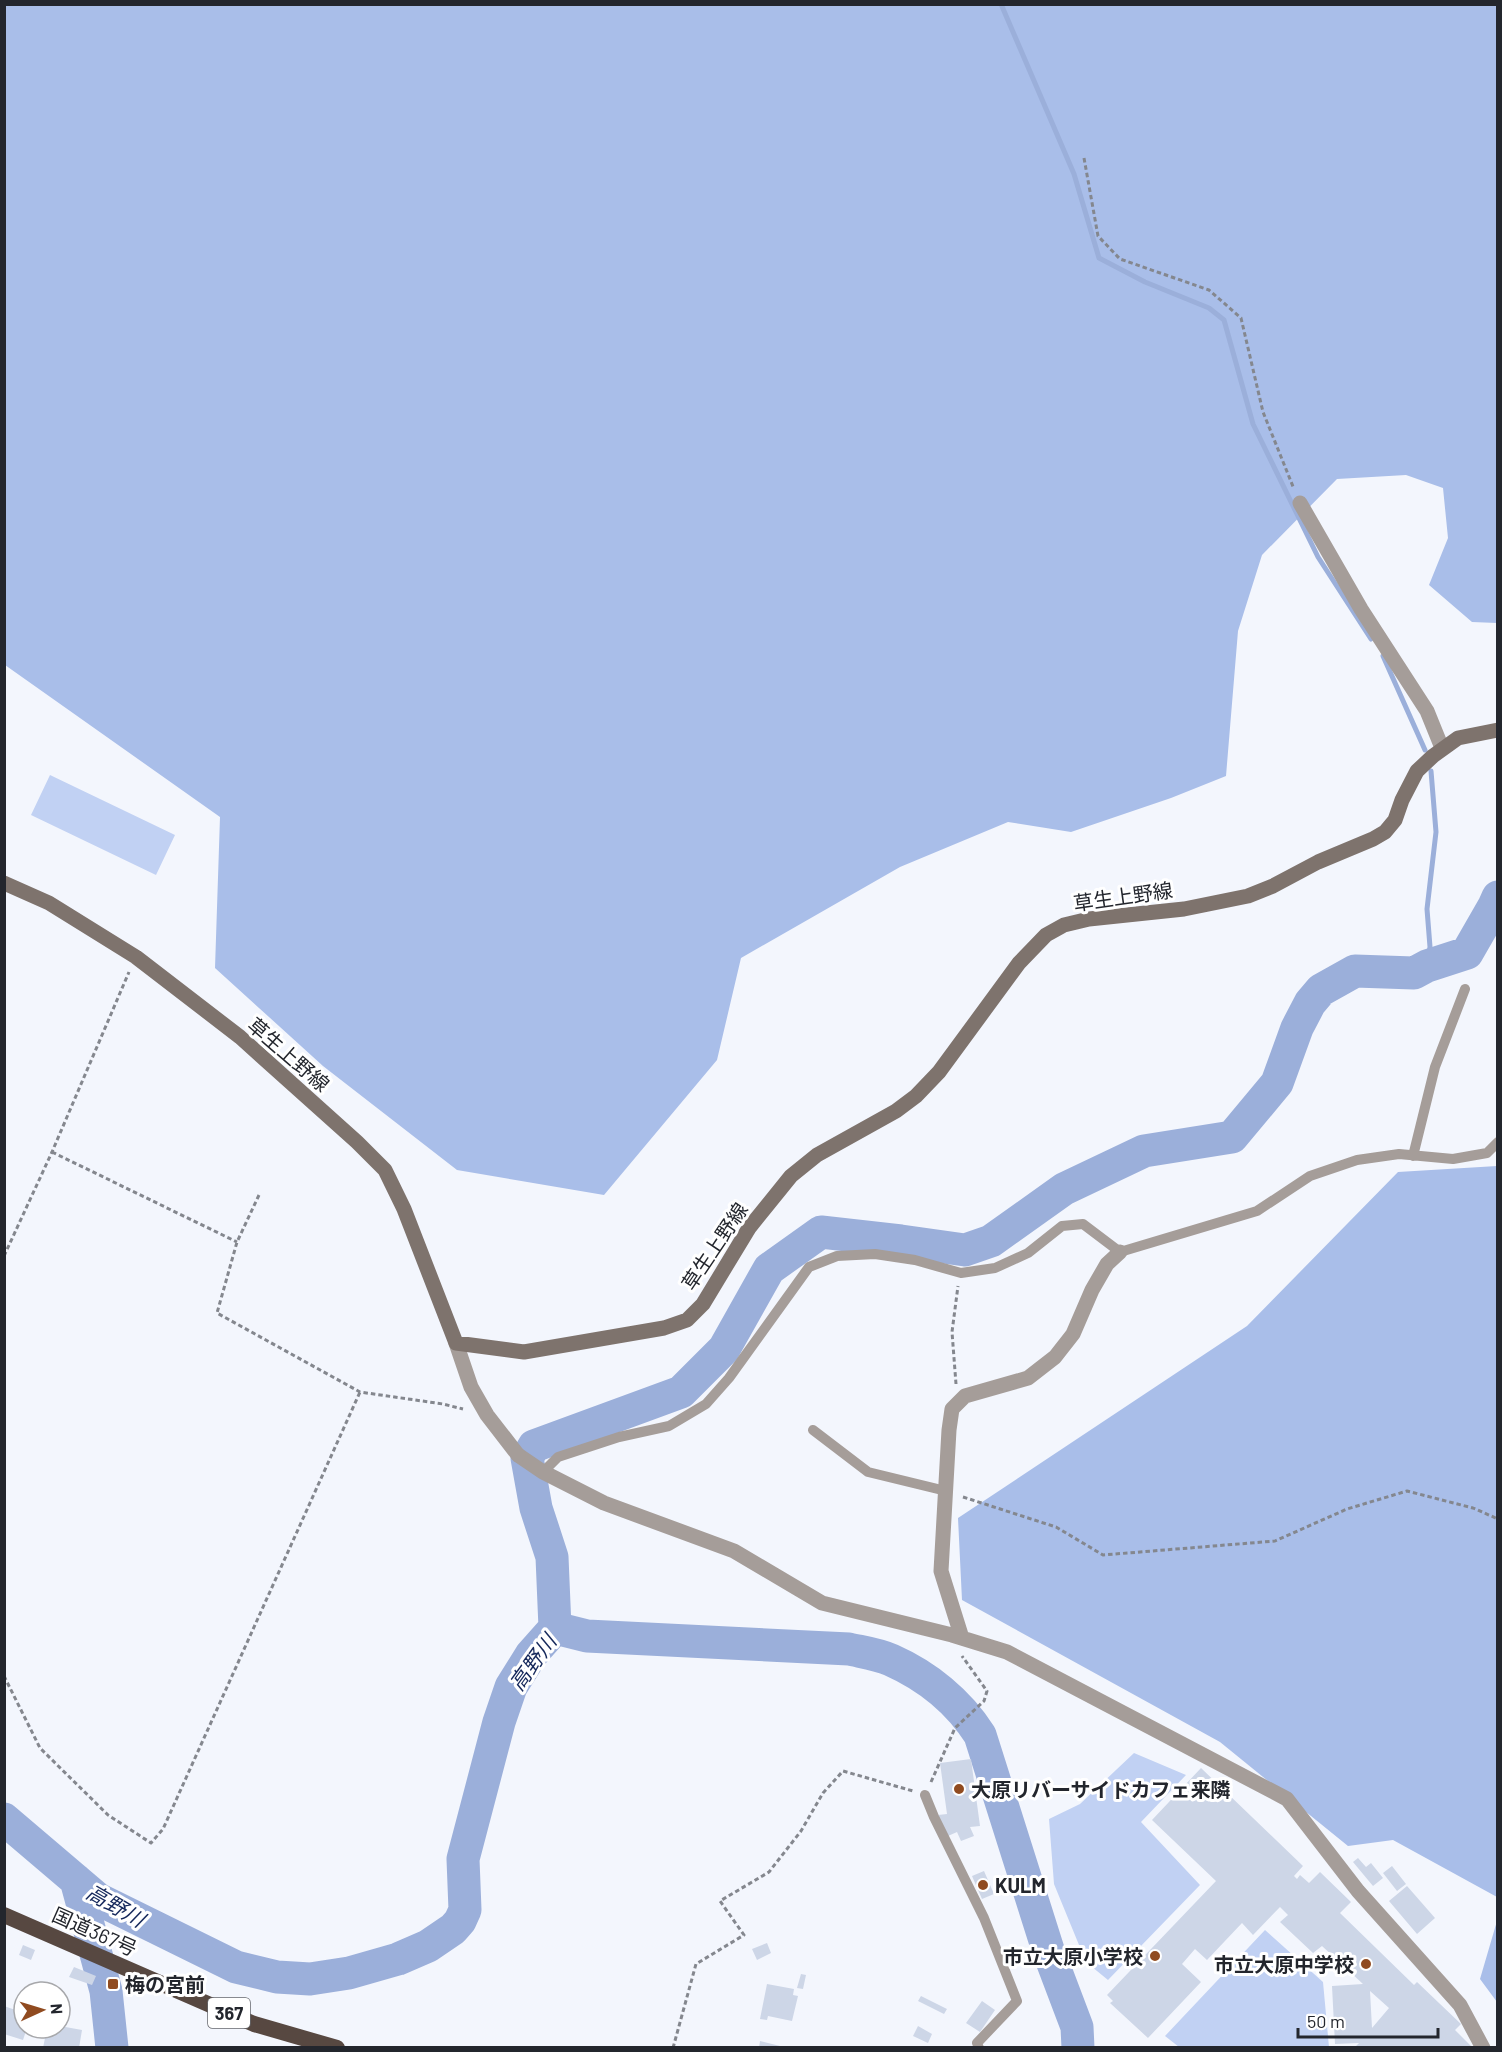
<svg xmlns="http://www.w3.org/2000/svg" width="1502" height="2052" viewBox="0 0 1502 2052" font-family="Barlow,'Noto Sans JP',sans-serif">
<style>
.green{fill:#c1d1f3}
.forest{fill:#a9bee9}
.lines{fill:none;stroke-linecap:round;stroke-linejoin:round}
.stream{stroke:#9bafda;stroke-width:5}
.river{stroke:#9bafda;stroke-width:33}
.building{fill:#cdd6e7;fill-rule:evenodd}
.path{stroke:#84878e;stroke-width:3;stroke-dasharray:4.5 3;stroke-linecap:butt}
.service{stroke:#a59d99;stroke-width:10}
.minor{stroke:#a59d99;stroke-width:15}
.tertiary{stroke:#a59d99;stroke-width:15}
.secondary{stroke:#7e736d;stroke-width:15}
.trunk{stroke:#574841;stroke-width:16}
.poi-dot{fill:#904b20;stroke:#fff;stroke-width:2}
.labels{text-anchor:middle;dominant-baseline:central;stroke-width:6;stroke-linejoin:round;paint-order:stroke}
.shield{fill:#fff;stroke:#65676c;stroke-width:1.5}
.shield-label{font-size:18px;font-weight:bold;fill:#23262d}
.street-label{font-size:20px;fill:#23262d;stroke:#fff}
.poi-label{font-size:20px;font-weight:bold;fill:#23262d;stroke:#fff;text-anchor:start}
.water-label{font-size:21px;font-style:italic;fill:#14275a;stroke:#fff}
</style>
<rect width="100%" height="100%" fill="#f3f6fd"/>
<path class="green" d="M50 775 175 835 156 875 31 815Z
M1134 1753 1186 1775 1141 1822 1200 1885 1108 1980 1086 1962 1054 1884 1049 1819 1080 1804Z
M1265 1930 1323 1982 1329 2047H1179L1165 2036Z"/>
<path class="forest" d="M5 5H1497V623L1472 622 1429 585 1448 538 1443 488 1406 475 1337 479 1262 555 1238 631 1226 776 1171 798 1071 832 1008 822 900 867 741 958 717 1060 604 1195 457 1170 323 1066 215 968 220 817 5 665Z
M1497 1166V1897L1393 1840 1348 1846 1220 1742 962 1600 958 1518 1247 1326 1398 1172Z
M1497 1921 1498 2002H1497L1480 1979Z"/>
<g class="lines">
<path class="stream" d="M1001 4 1074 174 1099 258 1145 282 1209 308 1224 320 1253 424 1318 557 1371 639
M1383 656 1425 750
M1427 966 1430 947 1427 909 1436 832 1431 771"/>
<path class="river" d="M555 1628 552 1557 536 1508 527 1458 534 1446 681 1392 724 1349 769 1269 821 1232 901 1241 965 1250 991 1241 1064 1189 1144 1151 1232 1137 1277 1083 1297 1028 1310 1003 1321 990 1355 971 1414 973 1427 966 1467 953 1494 906 1498 897
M555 1628 587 1636 849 1649C862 1652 878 1654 891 1660 927 1676 959 1702 980 1735L1049 1953 1077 2027 1078 2048
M4 1819 98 1899 236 1967 277 1977 310 1979 349 1973 398 1959 428 1946 453 1929 460 1921 465 1910 463 1859 499 1722 511 1687 531 1655 555 1628
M76 1880 106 1991 112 2048"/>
</g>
<path class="building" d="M971 1759 980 1826 970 1827 974 1836 961 1841 957 1832 948 1836 938 1815 947 1814 940 1763Z
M1201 1768 1303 1866 1294 1876 1297 1879 1300 1875 1309 1883 1320 1872 1351 1902 1340 1913 1414 1985 1417 1982 1461 2024 1455 2030 1473 2048H1354L1359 2043 1335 2044 1332 1986 1363 1984 1322 1946 1313 1953 1280 1922 1288 1915 1280 1907 1253 1935 1242 1923 1207 1960 1195 1949 1182 1964 1201 1982 1148 2038 1110 2003 1113 2001 1107 1995 1216 1881 1152 1820ZM1370 1991 1389 2008 1372 2028Z
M1358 1858 1366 1867 1371 1863 1383 1878 1373 1886 1353 1862Z
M1392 1866 1406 1884 1397 1891 1383 1873Z
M984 1871 994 1894 982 1899 972 1876Z
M1407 1886 1435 1918 1417 1934 1389 1901Z
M767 1943 771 1953 757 1960 752 1949Z
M23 1945 35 1950 31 1960 19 1955Z
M74 1967 96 1976 92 1985 69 1977Z
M801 1974 806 1975 803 1989 797 1988Z
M767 1984 794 1989 793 1995 798 1996 792 2021 768 2016 767 2020 760 2019Z
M921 1996 947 2009 944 2014 918 2001Z
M982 2001 995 2010 980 2032 966 2023Z
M4 2006 24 2013V2028H27L23 2040 4 2034Z
M60 2026 82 2030 79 2048H43L47 2028H60Z
M918 2026 932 2034 928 2043 913 2036Z
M760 2041 784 2047V2048H759Z"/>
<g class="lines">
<path class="path" d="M1084 158 1098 236 1120 259 1209 290 1241 318 1263 412 1294 489
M52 1152 237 1242
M259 1195 237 1242 217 1313 360 1392 443 1404 463 1409
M4 1256 52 1152 129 972
M956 1384 952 1332 958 1286
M963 1497 1056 1527 1103 1555 1275 1541 1347 1509 1407 1491 1473 1508 1498 1519
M4 1676 40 1748 108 1815 151 1843 163 1829 360 1392
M931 1782 955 1728 984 1701 987 1691 962 1656
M673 2048 696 1964 744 1935 720 1901 769 1872 801 1831 823 1793 843 1771 913 1791"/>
<path class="service" d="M1413 1156 1435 1067 1465 989
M813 1430 868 1472 946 1491
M543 1472 558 1457 619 1437 669 1426 706 1404 729 1378 809 1267 837 1256 875 1254 915 1260 961 1273 995 1268 1028 1253 1062 1226 1083 1224 1120 1252 1257 1211 1310 1176 1357 1160 1399 1154 1453 1159 1487 1153 1498 1142
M925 1795 934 1817 984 1918 1017 2001 977 2043 979 2048"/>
<path class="minor" d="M1300 503 1361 609 1427 711 1442 748
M518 1455 543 1472 604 1503 734 1551 822 1603 952 1635 1007 1652 1287 1799 1358 1891 1460 2005 1483 2048
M962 1638 941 1571 949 1430 952 1409 965 1396 1028 1378 1055 1357 1073 1334 1092 1290 1107 1264 1120 1252"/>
<path class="tertiary" d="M456 1343 471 1387 487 1415 518 1455"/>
<path class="secondary" d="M4 883 49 903 136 957 240 1037 357 1142 385 1170 404 1209 456 1343 524 1352 664 1328 687 1320 703 1304 749 1228 791 1176 817 1155 896 1111 916 1096 939 1072 1019 963 1046 935 1064 925 1089 919 1184 909 1248 896 1273 886 1318 862 1373 839 1385 832 1395 820 1402 800 1417 771 1433 756 1458 738 1498 730"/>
<path class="trunk" d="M4 1915 254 2024 337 2048"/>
</g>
<g class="poi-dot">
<circle cx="959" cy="1789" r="6"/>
<circle cx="983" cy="1885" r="6"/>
<circle cx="1155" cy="1956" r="6"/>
<circle cx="1366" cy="1964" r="6"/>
<rect x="107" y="1978" width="12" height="12" rx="3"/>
</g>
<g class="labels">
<rect class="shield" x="208" y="1998" width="42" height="30" rx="4.5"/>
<g class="shield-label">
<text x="229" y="2013">367</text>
</g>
<g class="street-label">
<text transform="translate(1123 896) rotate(-8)">草生上野線</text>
<text transform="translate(289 1054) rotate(41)">草生上野線</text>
<text transform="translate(714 1246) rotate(-56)">草生上野線</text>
<text transform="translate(95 1931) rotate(24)">国道367号</text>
</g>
<g class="poi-label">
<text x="971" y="1789">大原リバーサイドカフェ来隣</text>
<text x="995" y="1885">KULM</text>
<text x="1143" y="1956" text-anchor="end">市立大原小学校</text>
<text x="1354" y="1964" text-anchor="end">市立大原中学校</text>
<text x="125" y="1984">梅の宮前</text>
</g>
<g class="water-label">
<text transform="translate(532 1662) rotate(-54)">高野川</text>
<text transform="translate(116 1905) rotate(30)">高野川</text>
</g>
</g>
<rect width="1502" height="2052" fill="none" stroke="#23262d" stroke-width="12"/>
<g transform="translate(42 2010) rotate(86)"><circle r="28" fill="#ffffff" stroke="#a7a8ab" stroke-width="1.5"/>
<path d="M0-4.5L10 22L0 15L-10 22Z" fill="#904b20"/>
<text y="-9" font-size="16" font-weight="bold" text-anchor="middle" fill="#23262d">N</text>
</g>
<path d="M1298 2028v9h140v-9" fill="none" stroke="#23262d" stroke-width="3"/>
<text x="1307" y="2028" font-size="18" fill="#23262d" stroke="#ffffff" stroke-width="4.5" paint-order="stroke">50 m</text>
</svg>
